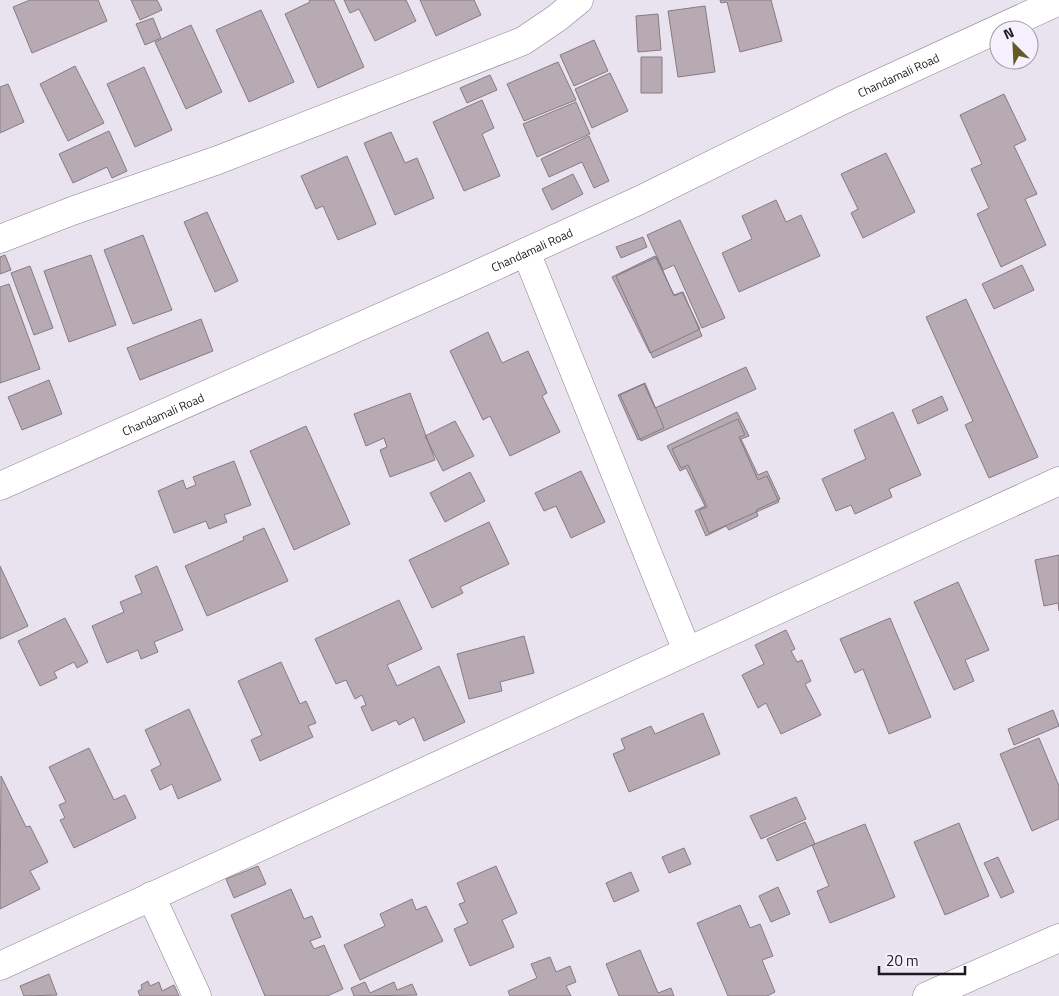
<svg xmlns="http://www.w3.org/2000/svg" width="1059" height="996" viewBox="0 0 1059 996" font-family="'Titillium Web',sans-serif">
<style>
.building{fill:#b7aab3;stroke:#877b83}
.lines{fill:none;stroke-linecap:round;stroke-linejoin:round}
.minor-casing{stroke:#88828e;stroke-width:29}
.minor{stroke:#fff;stroke-width:28}
.labels{text-anchor:middle;dominant-baseline:central;stroke-width:5;stroke-linejoin:round;paint-order:stroke}
.street-label{font-size:12px;fill:#1d1b1f;stroke:#f6effd}
</style>
<rect width="100%" height="100%" fill="#e9e2ef"/>
<path class="building" d="M30 0H98L107 21 32 53 13 7Z
M131 0H157L162 10 140 20Z
M309 0H334L364 67 318 88 285 14 310 2Z
M344 0H406L416 21 375 41 359 9 350 13Z
M420 0H474L481 15 436 36Z
M720 0H771L782 41 740 52 727 2 721 3Z
M705 6 715 72 678 77 668 11Z
M261 10 294 82 249 102 216 30Z
M658 14 661 50 638 52 636 16Z
M153 18 161 38 145 45 136 24Z
M191 25 222 92 186 109 155 42Z
M594 40 608 71 574 86 560 55Z
M641 57H662V93H641Z
M558 62 576 100 524 121 507 84Z
M75 66 104 123 68 141 40 84Z
M144 67 172 130 135 147 107 84Z
M610 73 628 111 592 128 575 89Z
M490 75 497 90 467 103 460 88Z
M8 84 24 122 0 133V87Z
M1004 94 1026 140 1014 146 1037 194 1025 199 1046 245 1001 267 977 214 989 208 971 169 982 164 960 115Z
M482 100 494 128 482 134 500 176 464 191 433 122Z
M576 102 590 134 537 157 523 124Z
M109 131 127 171 112 178 107 167 73 183 59 154Z
M391 132 405 163 417 158 434 198 395 215 364 143Z
M589 136 609 181 594 188 582 162 549 177 541 159Z
M886 153 915 212 863 238 851 213 858 209 841 174Z
M347 156 376 224 338 240 323 206 316 209 301 176Z
M573 174 583 194 552 210 542 189Z
M776 200 786 222 801 215 820 256 739 292 722 253 752 239 742 216Z
M207 212 238 281 215 292 184 222Z
M680 220 725 318 702 328 674 265 663 270 647 235Z
M143 235 172 310 133 324 104 250Z
M643 237 647 247 621 258 616 247Z
M5 255 11 270 0 274V257Z
M91 255 116 325 69 342 44 271Z
M655 256 674 295 682 292 700 329 650 353 612 277Z
M657 257 674 296 683 292 702 336 653 358 616 276Z
M1022 265 1034 290 994 309 982 284Z
M30 266 53 328 34 335 11 273Z
M9 284 40 369 0 383V287Z
M966 299 1038 457 989 478 965 425 973 421 926 317Z
M201 319 213 351 140 380 127 348Z
M488 332 502 363 528 351 547 393 542 396 560 432 510 456 490 416 483 420 450 351Z
M746 367 756 389 641 441 620 395 644 384 655 408Z
M49 380 62 414 22 430 8 397Z
M645 383 664 428 638 440 618 395Z
M410 393 435 460 390 477 380 450 387 447 384 438 366 446 354 414Z
M942 396 948 410 918 424 912 410Z
M737 412 749 436 741 439 758 475 767 471 780 499 756 510 758 516 729 530 726 526 706 536 695 511 705 506 686 468 680 471 667 446Z
M893 412 921 475 889 489 892 497 855 514 851 505 836 511 822 479 866 459 854 430Z
M738 419 745 435 739 437 758 480 767 476 779 502 709 533 699 510 707 507 688 465 681 468 672 449Z
M455 421 474 456 443 471 425 436Z
M306 426 350 524 294 550 250 451Z
M234 461 251 505 224 515 227 522 209 529 206 521 174 533 158 491 183 480 186 489 196 485 193 477Z
M581 471 605 522 571 538 556 506 544 511 535 493Z
M470 472 485 501 445 522 430 493Z
M489 522 509 564 460 587 463 593 432 608 409 560Z
M264 528 288 581 207 616 185 566 244 540 243 537Z
M1059 555V611L1058 603 1044 606 1035 560Z
M0 566 28 626 0 639Z
M157 566 183 630 154 642 158 652 141 659 138 650 107 663 92 626 124 612 120 602 142 593 135 576Z
M958 582 989 650 965 660 974 681 954 690 914 602Z
M399 600 422 649 387 665 397 686 439 666 465 722 424 741 414 717 399 725 396 720 372 731 361 707 366 705 362 695 355 699 346 680 336 684 315 639Z
M65 618 88 662 77 668 74 662 54 672 57 678 40 686 18 641Z
M890 618 931 717 889 734 863 669 855 673 840 639Z
M786 630 795 649 791 651 797 662 802 660 811 681 805 684 821 715 781 734 766 703 758 708 742 675 764 664 755 645Z
M524 636 534 673 500 682 502 691 469 699 457 654Z
M281 662 300 704 306 701 316 723 308 726 313 737 260 761 251 740 262 735 238 681Z
M189 709 221 780 178 799 172 784 160 790 151 770 161 765 145 730Z
M1053 710 1059 726 1014 745 1008 729Z
M703 713 720 754 629 792 613 754 625 749 621 739 651 726 655 734Z
M1039 738 1059 786V819L1032 831 1000 754Z
M89 748 114 800 125 795 136 818 74 848 60 820 65 818 59 805 66 802 49 767Z
M1 776 26 827 30 826 48 862 30 871 40 889 0 909Z
M796 797 806 819 761 839 750 816Z
M805 822 815 844 777 861 767 839Z
M959 823 989 896 945 915 914 842Z
M865 824 895 897 830 923 817 891 829 886 812 845Z
M684 848 691 864 669 873 662 857Z
M998 857 1014 892 1001 898 984 863Z
M258 866 266 884 234 898 226 879Z
M496 866 517 913 502 920 514 947 470 966 454 929 468 923 459 904 465 902 457 883Z
M631 872 639 891 614 902 606 883Z
M778 887 790 914 771 922 759 896Z
M291 889 304 919 312 916 321 937 310 941 314 949 324 945 343 989 327 996H265L231 915Z
M412 899 416 910 426 906 443 941 360 980 344 945 385 926 380 914Z
M740 905 750 928 760 924 773 956 762 960 775 992 767 996H728L697 923Z
M640 950 658 993 671 988 674 996H619L606 964Z
M550 957 556 972 570 966 576 982 566 986 571 996H510L508 991 537 978 531 964Z
M49 974 57 995 24 996 20 986Z
M148 981 150 986 159 982 162 991 174 985 179 996H140L138 991 142 989 141 985Z
M365 982 370 993 394 982 397 990 412 984 417 995 354 996 351 988Z"/>
<g class="lines">
<g class="minor-casing">
<g id="minor">
<path d="M0 239 72 211 218 160 523 41 557 18 579 0"/>
<path d="M526 252 687 651"/>
<path id="s1" d="M0 486 458 283 640 200 841 101 1059 1"/>
<path d="M151 896 197 996"/>
<path d="M0 966 1059 481"/>
<path d="M927 996 1059 938"/>
</g>
</g>
<use href="#minor" class="minor"/>
</g>
<g class="labels">
<g class="street-label">
<text stroke="none"><textPath href="#s1" startOffset="988">Chandamali Road</textPath></text>
<text stroke="none"><textPath href="#s1" startOffset="582">Chandamali Road</textPath></text>
<text stroke="none"><textPath href="#s1" startOffset="178">Chandamali Road</textPath></text>
</g>
</g>
<g transform="translate(1014 45) rotate(336)"><circle r="24" fill="#f6effd" stroke="#9f9aa4"/>
<path d="M0-4L9 19L0 12L-9 19Z" fill="#655926"/>
<text y="-8" font-size="14" font-weight="bold" text-anchor="middle" fill="#1d1b1f">N</text>
</g>
<path d="M879 966v8h86v-8" fill="none" stroke="#1d1b1f" stroke-width="2.5"/>
<text x="886" y="966" font-size="15" fill="#1d1b1f" stroke="#f6effd" stroke-width="4" paint-order="stroke">20 m</text>
</svg>
